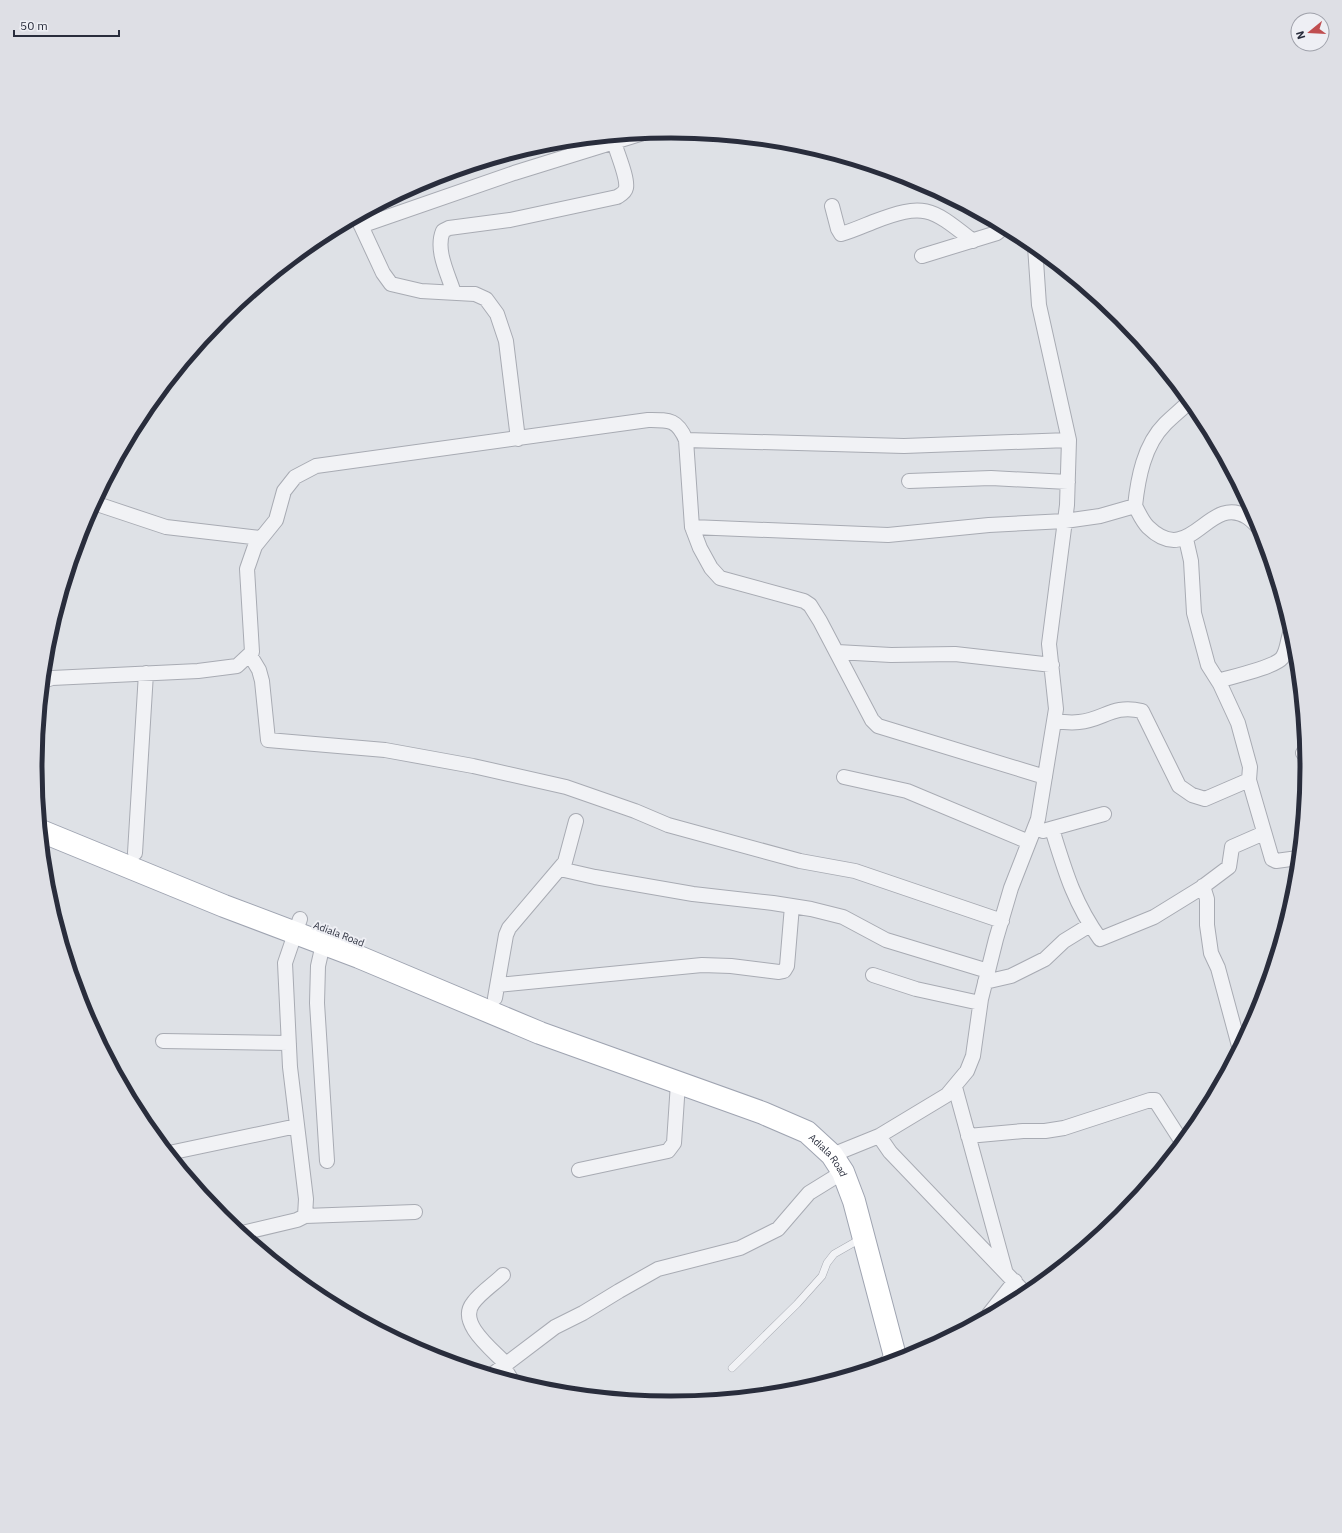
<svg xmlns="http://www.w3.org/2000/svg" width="1342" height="1533" viewBox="0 0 1342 1533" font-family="'IBM Plex Sans',sans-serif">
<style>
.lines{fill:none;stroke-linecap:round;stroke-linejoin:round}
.lane-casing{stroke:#a8abb3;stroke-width:8}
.street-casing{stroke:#a8abb3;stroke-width:16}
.primary-casing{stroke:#9fa4b1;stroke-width:24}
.lane{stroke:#f1f2f5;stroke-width:7}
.street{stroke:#f1f2f5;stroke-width:14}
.primary{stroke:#fff;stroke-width:22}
.labels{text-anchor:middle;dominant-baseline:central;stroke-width:4;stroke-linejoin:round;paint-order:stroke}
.street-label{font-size:10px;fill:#292d3c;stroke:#eeeff4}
.rim{fill:none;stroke:#292d3c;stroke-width:5}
</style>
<rect width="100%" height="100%" fill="#dee1e6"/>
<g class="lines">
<g class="lane-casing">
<path id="lane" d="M878 1365 891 1353
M732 1368 797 1304 822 1276 827 1263 834 1254 862 1238"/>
</g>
<g class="street-casing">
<path id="street" d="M832 206 838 229 841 234C852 231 863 226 873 222 925 202 931 208 973 241
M357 217 383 273 391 284 421 291 475 294 486 299 497 314 506 341 518 439
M361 226 514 173 643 133
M922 256 997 233 1004 227
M454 293C448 274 435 250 443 231L449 228 510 220 617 197C620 195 625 193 626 188 628 178 617 153 614 142
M686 440 904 446 1069 440
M909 481 991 478 1068 482
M94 503 166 527 260 538
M1135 506C1138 478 1144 445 1165 424 1173 416 1182 409 1190 401
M692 527 888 535 989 525 1065 521 1100 516 1135 506C1139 513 1142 521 1148 527 1191 569 1208 493 1247 517 1252 520 1256 525 1261 530
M1186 539 1191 561 1194 613 1208 665 1220 684 1238 723 1250 767 1249 780 1272 859 1276 861 1298 858
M837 652 891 655 955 654 1052 665
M250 655 259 670 262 681 268 740 385 750 473 766 566 787 635 811 668 825 800 861 855 871 1002 921
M43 681 52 678 198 671 237 666 252 652 247 569 255 546 276 520 284 491 295 477 316 466 648 420C669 420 677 419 686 440L692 527 700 548 711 568 720 578 804 601 810 605 820 621 872 720 878 726 1045 777
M1218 681C1231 677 1275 667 1282 658 1288 650 1287 640 1291 631
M1055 721C1062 722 1071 723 1079 722 1104 720 1112 704 1142 711L1179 786 1192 795 1205 799 1249 780
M1303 753 1306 754
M844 777 907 791 1029 842
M1052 829C1065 871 1074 903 1100 939L1154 917 1201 888 1229 867 1232 847 1264 833
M1043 831 1104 814
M135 853 146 673
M560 869 595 877 693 894 773 903 811 909 843 917 886 940 988 971
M1203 886 1207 899V925L1211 953 1218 968 1239 1046
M323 944 318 966 317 1003 327 1161
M873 975 916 989 980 1003
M985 982 1011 976 1045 959 1064 941 1090 925
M498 985 702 965 731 966 779 972 784 971 787 966 792 906
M495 998 506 935 509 928 565 862 576 821
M163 1041 289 1043
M955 1087 1005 1270
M879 1136 890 1152 1026 1294
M968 1136 1023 1131H1045L1064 1128 1150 1100H1155L1182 1142
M169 1153 297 1126
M832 1155 879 1136 947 1095 967 1071 973 1056 981 999 996 939 1011 888 1038 819 1056 709 1049 644 1067 505 1069 440 1039 305 1035 246
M579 1170 668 1151 674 1143 678 1083
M305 1216 415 1212
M242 1233 297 1220 305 1216 306 1199 290 1067 285 963 300 919
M503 1275C494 1284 481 1292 473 1303 457 1323 493 1350 506 1364
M989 1314 1015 1281
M503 1366 511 1379
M493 1374 555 1327 583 1313 619 1291 658 1269 740 1248 778 1229 809 1193 843 1172"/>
</g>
<g class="primary-casing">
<g id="primary">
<path id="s1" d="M41 831 224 906 359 957 540 1033 763 1113 807 1132 832 1155 843 1172 854 1201 896 1360"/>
</g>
</g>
<use href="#lane" class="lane"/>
<use href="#street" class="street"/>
<use href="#primary" class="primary"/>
</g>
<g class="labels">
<g class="street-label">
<text transform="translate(339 934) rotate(21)">Adiala Road</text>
<text stroke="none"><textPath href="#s1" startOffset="855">Adiala Road</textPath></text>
</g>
</g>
<path d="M0 0H1342V1533H0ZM42 767a629 629 0 1 1 1258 0a629 629 0 1 1-1258 0Z" fill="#dedfe5" fill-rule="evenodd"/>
<path class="rim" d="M42 767a629 629 0 1 1 1258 0a629 629 0 1 1-1258 0Z"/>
<g transform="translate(1310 32) rotate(252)"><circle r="19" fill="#eeeff4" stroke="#9fa1aa"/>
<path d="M0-3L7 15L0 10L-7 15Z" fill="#c04e50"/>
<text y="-6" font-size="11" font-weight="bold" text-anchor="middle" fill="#292d3c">N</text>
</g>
<path d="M14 30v6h105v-6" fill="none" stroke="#292d3c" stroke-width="2"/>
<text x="20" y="30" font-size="12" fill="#292d3c" stroke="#eeeff4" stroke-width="3" paint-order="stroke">50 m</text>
</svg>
